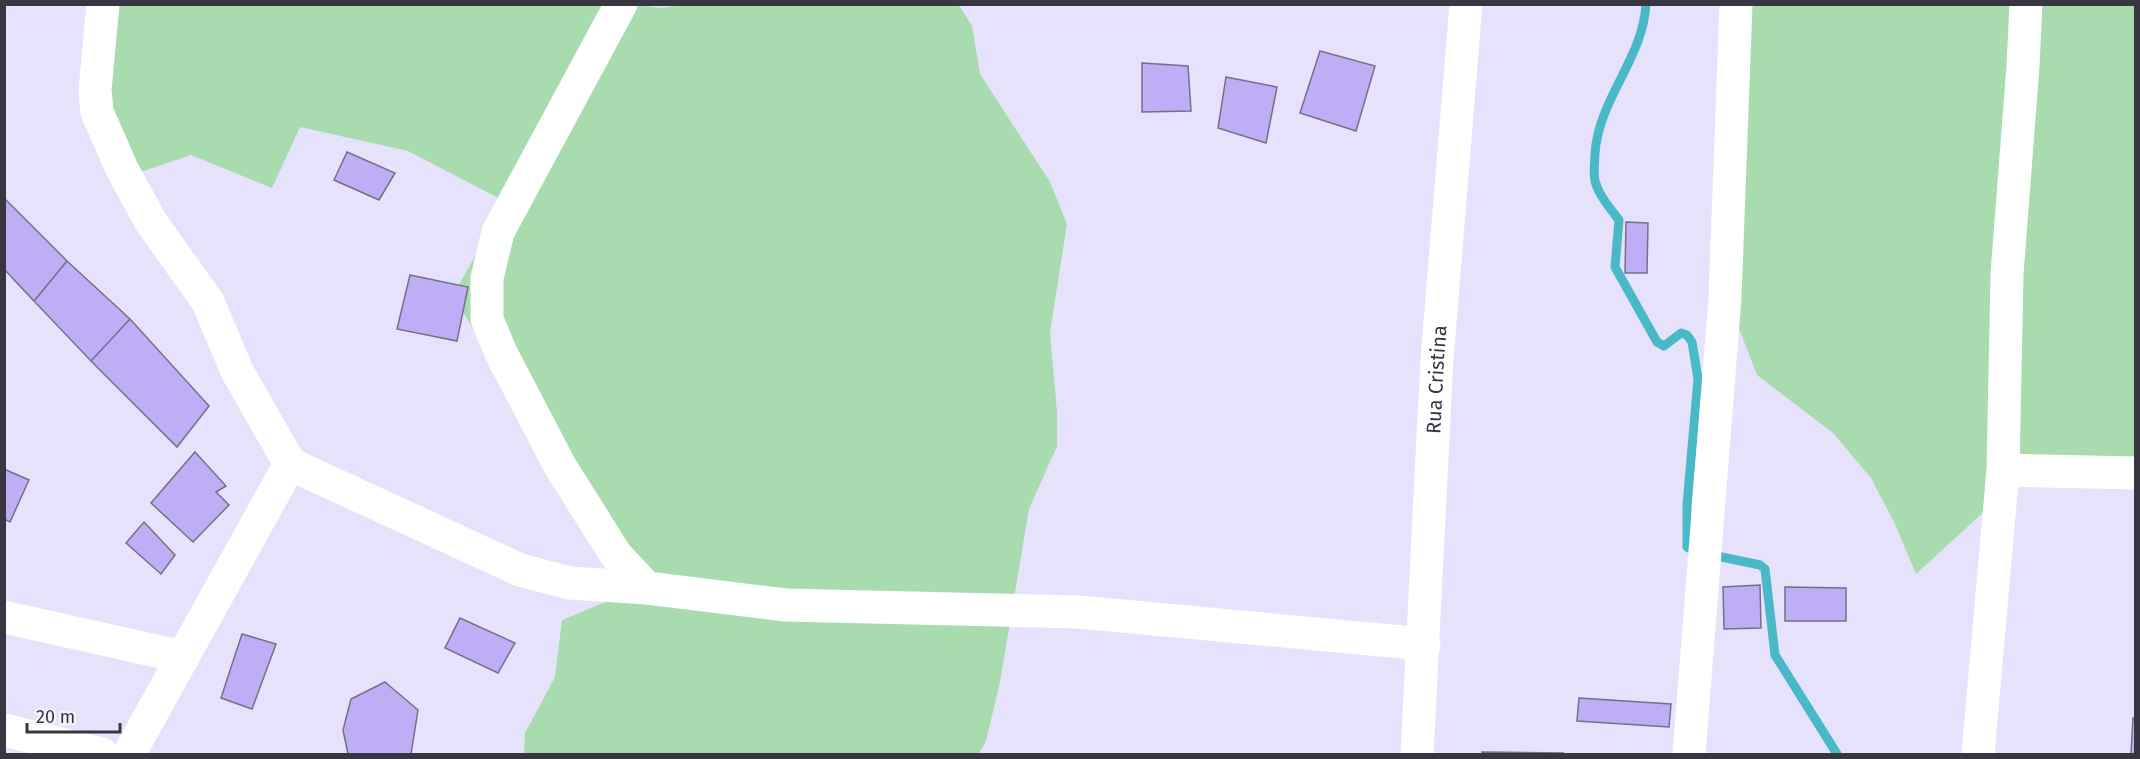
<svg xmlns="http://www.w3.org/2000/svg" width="2140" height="759" viewBox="0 0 2140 759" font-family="'Fira Sans',sans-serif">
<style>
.green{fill:#a8dbae}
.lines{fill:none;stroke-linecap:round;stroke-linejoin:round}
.stream{stroke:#49b8c7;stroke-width:9}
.building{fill:#bfadf5;stroke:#757086;stroke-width:1.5}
.street{stroke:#fff;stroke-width:33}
.secondary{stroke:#fff;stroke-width:33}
.labels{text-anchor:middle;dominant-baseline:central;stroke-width:4.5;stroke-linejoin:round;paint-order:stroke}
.street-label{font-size:20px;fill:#383640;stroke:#f4f2fc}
</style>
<rect width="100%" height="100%" fill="#e7e2fb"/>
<path class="green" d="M631 4 661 8 692 4 959 5 972 26 980 74 1050 182 1067 224 1050 332 1057 413V446L1029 509 1000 682 986 741 979 754H524L525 733 555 677 562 620 630 592 453 295 506 202 408 151 300 127 272 188 191 155 120 179 92 105 117 5Z
M1744 5H2135V468L2025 474 1916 574 1895 524 1871 478 1833 433 1757 375 1735 318Z"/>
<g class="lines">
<path class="stream" d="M1646 4C1643 59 1599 98 1595 153 1595 162 1593 172 1595 181 1599 196 1610 208 1619 220L1615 267 1657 342 1664 346 1681 333 1687 335 1692 342 1698 379 1687 505V547L1698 553
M1712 555 1760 565 1765 569 1775 655 1837 754"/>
</g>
<path class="building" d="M1320 51 1375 66 1356 131 1300 113Z
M1142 63 1188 66 1191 111 1142 112Z
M1226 77 1277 87 1266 143 1218 128Z
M347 152 395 173 379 200 334 180Z
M4 198 67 261 34 301 4 269Z
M1626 222 1648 223 1647 273H1625Z
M67 261 130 319 91 361 34 301Z
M410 275 468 287 457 341 397 329Z
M130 319 209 406 177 447 91 361Z
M195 452 226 486 216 492 229 505 193 542 151 503Z
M4 469 29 480 10 522 4 519Z
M144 522 175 555 161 574 126 543Z
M1760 585 1761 628 1724 629 1723 587Z
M1785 587 1846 588V621H1785Z
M460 618 515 643 498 673 445 648Z
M242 634 276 644 252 709 221 698Z
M385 682 418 710 411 754H348L343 730 351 699Z
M1579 698 1671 704 1669 727 1577 721Z
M2133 718H2136V754H2131Z
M1482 752 1564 753 1482 754Z"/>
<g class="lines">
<g class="street">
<path d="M103 4 95 90 97 112 122 169 151 222 208 302 237 371 290 464"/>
<path d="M621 4 498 232 487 278V319L501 353 560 466 616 555 647 588"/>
<path d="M2003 470 2136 473"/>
<path d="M4 617 183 657"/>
<path d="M129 754 290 464 520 570 570 583 647 588 786 605 1079 612 1424 644"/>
<path id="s1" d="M1417 754 1437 359 1466 4"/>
<path d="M1689 754 1725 298 1736 4"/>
<path d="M1978 754 2003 470 2007 274 2023 66 2026 4"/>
</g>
<path class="secondary" d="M4 730 102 754"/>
</g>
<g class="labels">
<g class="street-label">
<text stroke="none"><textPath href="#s1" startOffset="375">Rua Cristina</textPath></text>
</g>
</g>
<rect width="2140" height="759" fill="none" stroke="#383640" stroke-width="12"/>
<path d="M27 723v9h93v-9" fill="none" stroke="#383640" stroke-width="3"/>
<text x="36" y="723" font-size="18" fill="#383640" stroke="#f4f2fc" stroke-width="4.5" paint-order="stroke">20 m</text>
</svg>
